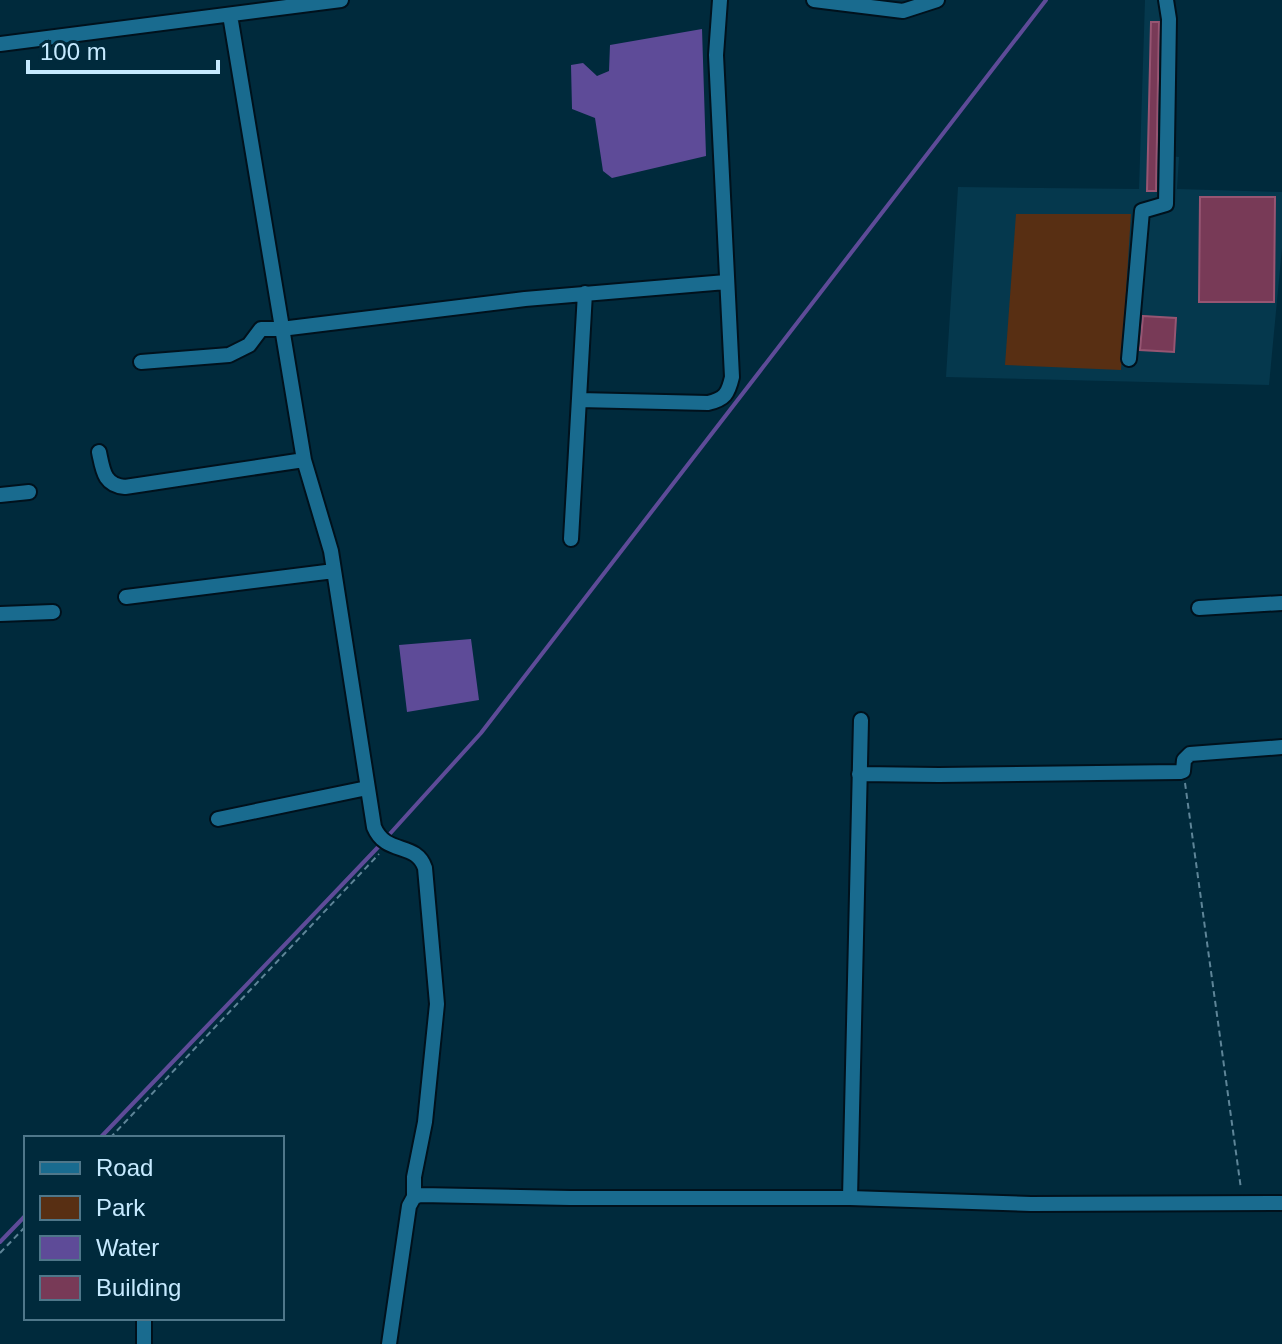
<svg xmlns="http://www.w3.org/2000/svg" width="1282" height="1344" viewBox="0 0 1282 1344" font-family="Helvetica,sans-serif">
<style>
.built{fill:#05384d}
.green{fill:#582f13}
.water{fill:#5e4b98}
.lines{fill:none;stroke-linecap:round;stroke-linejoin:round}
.stream{stroke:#5e4b98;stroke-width:4}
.building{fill:#783a57;stroke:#965572;stroke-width:2}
.minor-casing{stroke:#00111c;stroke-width:18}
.path{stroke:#5e8598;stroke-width:2;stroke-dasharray:6 4;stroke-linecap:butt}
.minor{stroke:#196b8f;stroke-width:14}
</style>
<rect width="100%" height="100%" fill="#002a3c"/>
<path class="built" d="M1145 0H1172L1169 156 1179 157 1177 189 1282 192V248L1269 385 946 377 958 187 1139 189Z"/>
<path class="green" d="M1016 214H1131L1121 370 1005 365Z"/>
<path class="water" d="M702 29 706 156 612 178 603 171 595 118 572 109 571 65 583 63 597 76 609 71 610 45Z
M471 639 479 700 407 712 399 645Z"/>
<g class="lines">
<path class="stream" d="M387 837 481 733 1046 0
M100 1138 382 843
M0 1242 26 1215"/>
</g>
<path class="building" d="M1151 22H1159L1156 191H1147Z
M1200 197H1275L1274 302H1199Z
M1143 316 1176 318 1174 352 1140 350Z"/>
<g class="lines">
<g class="minor-casing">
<path id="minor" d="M814 0 903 11 937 0
M230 15 304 460 331 551 374 827C386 856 416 841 425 868L437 1004 425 1122 414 1177V1197
M0 44 341 0
M1129 359 1142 211 1166 204 1169 19 1166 0
M141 362 229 355 249 345 261 329H281L525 299 726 282
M579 400 708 403C725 399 728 394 732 377L716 55 720 0
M99 452C103 471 104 485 125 487L304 460
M0 495 29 492
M571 539 585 293
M126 597 334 571
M1199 608 1282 603
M0 614 53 612
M859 774 939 775 1180 772 1183 771 1184 760 1190 754 1282 747
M218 819 367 788
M850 1198 861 720
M144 1344V1318
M389 1344 409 1206 414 1197 420 1195 570 1198H850L1031 1204 1282 1203"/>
</g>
<path class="path" d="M1185 783 1241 1189
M110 1138 379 854
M0 1253 26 1226"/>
<use href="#minor" class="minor"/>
</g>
<rect x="24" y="1136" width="260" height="184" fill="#002a3c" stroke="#4f778a" stroke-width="2"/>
<rect x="40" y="1162" width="40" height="12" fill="#196b8f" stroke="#4f778a" stroke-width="2"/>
<text x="96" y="1176" font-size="24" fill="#c6eaff">Road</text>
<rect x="40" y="1196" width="40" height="24" fill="#582f13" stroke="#4f778a" stroke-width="2"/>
<text x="96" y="1216" font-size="24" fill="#c6eaff">Park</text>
<rect x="40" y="1236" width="40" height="24" fill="#5e4b98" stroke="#4f778a" stroke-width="2"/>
<text x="96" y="1256" font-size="24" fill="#c6eaff">Water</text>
<rect x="40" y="1276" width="40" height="24" fill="#783a57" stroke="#4f778a" stroke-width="2"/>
<text x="96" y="1296" font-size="24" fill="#c6eaff">Building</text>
<path d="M28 60v12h190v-12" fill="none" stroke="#c6eaff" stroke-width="4"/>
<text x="40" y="60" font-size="24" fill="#c6eaff" stroke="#002a3c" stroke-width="6" paint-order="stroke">100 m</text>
</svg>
